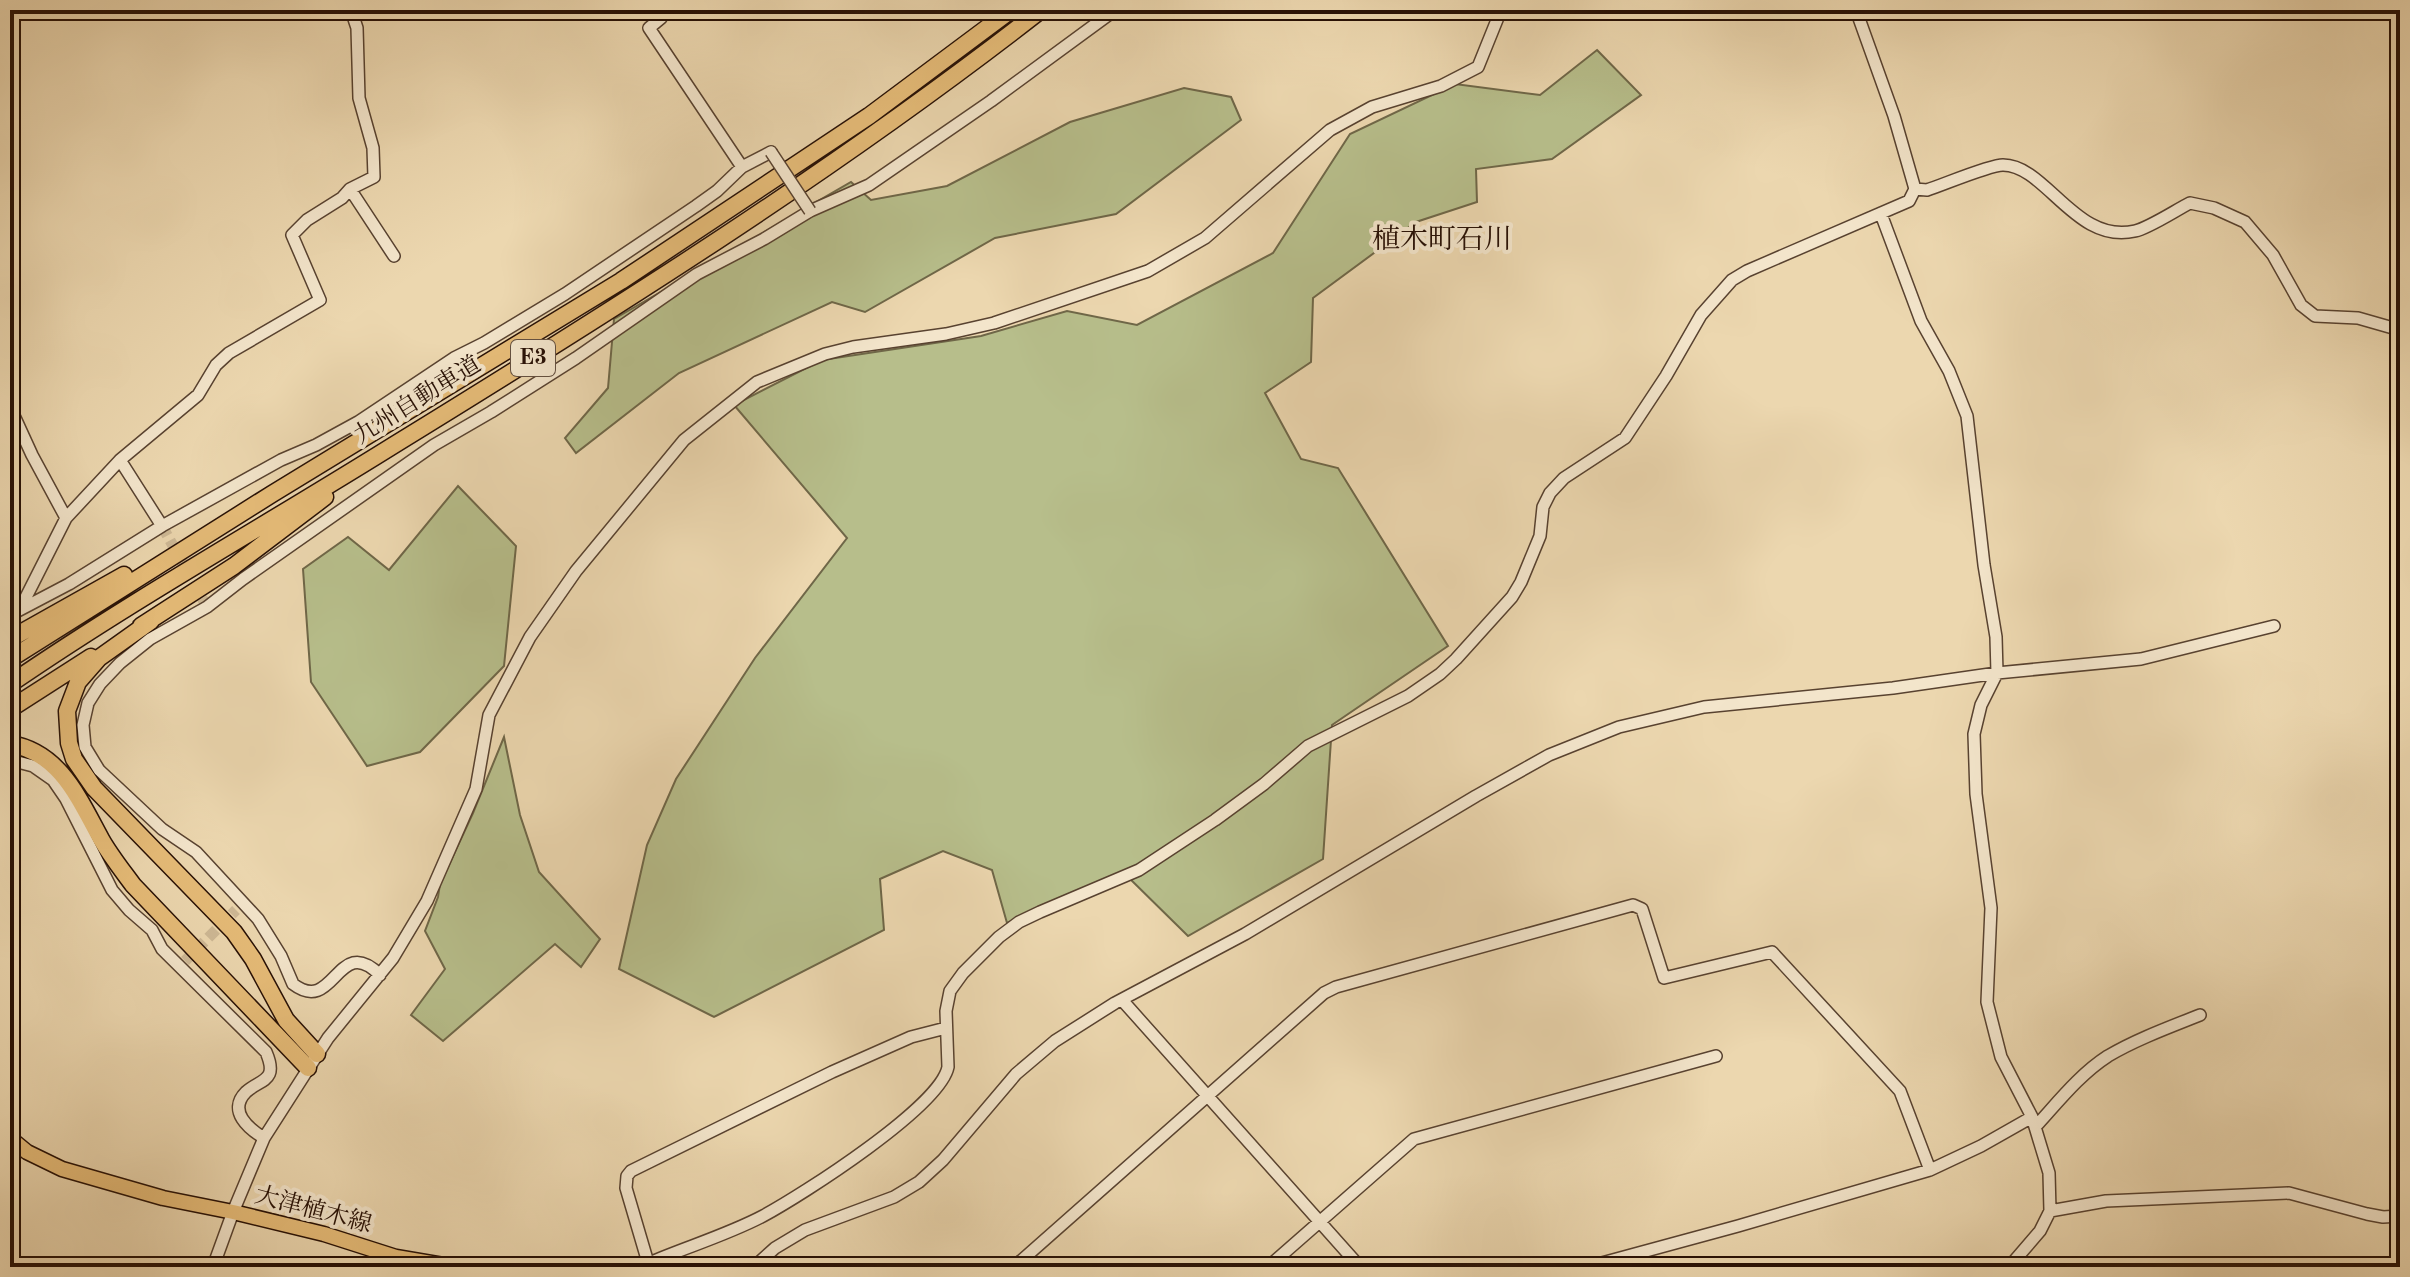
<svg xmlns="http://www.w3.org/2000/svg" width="2410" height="1277" viewBox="0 0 2410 1277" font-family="'Old Standard TT','Noto Serif JP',serif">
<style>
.green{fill:#b7be8b;stroke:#6f6748;stroke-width:2}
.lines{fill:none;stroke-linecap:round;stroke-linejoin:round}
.minor-tunnel{stroke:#ceb996;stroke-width:11;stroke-dasharray:11 5.5;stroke-linecap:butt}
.minor-casing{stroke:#584230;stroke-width:14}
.major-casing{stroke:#271005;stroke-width:17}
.highway-casing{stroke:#271005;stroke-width:19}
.minor{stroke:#f3e5cb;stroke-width:11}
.major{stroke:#e6bc78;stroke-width:14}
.highway{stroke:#e6bc78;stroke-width:16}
.minor-bridge-casing{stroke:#584230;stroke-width:14;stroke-linecap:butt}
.minor-bridge{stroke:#f3e5cb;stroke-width:11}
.labels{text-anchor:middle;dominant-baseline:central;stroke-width:8;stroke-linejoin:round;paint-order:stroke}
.shield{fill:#f3e5cb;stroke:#645040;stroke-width:2}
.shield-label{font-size:22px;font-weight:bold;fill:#271005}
.street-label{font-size:24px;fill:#271005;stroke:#f3e5cb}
.quarter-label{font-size:28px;fill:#271005;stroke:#f3e5cb}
</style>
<rect width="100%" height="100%" fill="#ecd7af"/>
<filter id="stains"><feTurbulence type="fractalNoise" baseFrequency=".0025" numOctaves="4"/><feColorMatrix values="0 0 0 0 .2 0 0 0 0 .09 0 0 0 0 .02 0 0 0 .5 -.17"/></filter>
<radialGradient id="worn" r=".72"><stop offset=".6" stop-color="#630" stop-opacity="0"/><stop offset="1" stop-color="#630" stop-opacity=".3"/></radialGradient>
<path class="green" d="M1597 50 1641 95 1552 159 1476 169 1477 202 1416 222 1313 298 1311 362 1265 393 1301 459 1338 468 1448 646 1332 725 1323 859 1188 936 1124 873 1007 923 992 870 943 851 880 879 884 930 714 1017 619 969 647 845 676 779 755 658 847 538 734 405 822 360 981 336 1067 311 1137 325 1273 253 1350 134 1455 84 1540 95Z
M1184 88 1231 97 1241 120 1116 214 995 238 865 312 832 302 679 373 576 453 565 438 608 388 614 319 851 182 871 200 947 186 1070 122Z
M458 486 516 546 504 666 420 752 367 766 311 682 303 569 348 537 389 570Z
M504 737 520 815 539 872 600 939 581 967 555 944 443 1041 411 1015 445 969 425 931 438 897 440 884 473 813Z
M2109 1257 2204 1262 2334 1258 2361 1267H2102Z"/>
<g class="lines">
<path class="minor-tunnel" d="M162 526 207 607
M185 961 236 910"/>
<g class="minor-casing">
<path id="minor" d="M666 10 661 18 649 28 742 167
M350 189 394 256
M1915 189 1927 190C1943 185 1989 165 2003 165 2046 165 2076 245 2135 231 2149 228 2176 210 2190 203L2214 208 2245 222 2273 255 2301 305 2315 316 2358 318 2400 330
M1881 214 1921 321 1949 371 1967 416 1984 565 1996 637 1997 673 1981 705 1974 734 1976 794 1991 908 1987 1002 2001 1057 2032 1117 2049 1173 2050 1211 2040 1231 2015 1260 2013 1267
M10 407 32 455 66 518
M120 460 162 526
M20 609 66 518 120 460 198 395 216 365 229 353 320 300 292 235 307 220 342 198 350 189 374 177 373 148 359 98 357 28 351 10
M10 615 69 584 162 526 281 460 316 445 358 422 454 358 484 343 565 294 696 206 717 191 742 167 771 152
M10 760 33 766 53 780 66 799 112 890 129 910 152 930 162 949 266 1052C279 1082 260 1079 246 1092 227 1111 249 1129 264 1138
M380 975C337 932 335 1016 293 984L281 956 258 919 196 852 162 829 99 770 85 747 83 725 88 703 100 684 120 663 150 639 207 607 243 579 434 445 491 412 576 358 697 274 764 239 810 211 869 185 991 101 1115 10
M1122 1000 1360 1267
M2036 1126C2058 1102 2080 1074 2108 1056 2137 1039 2170 1027 2200 1015
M2050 1211 2106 1201 2289 1193 2367 1214 2383 1217 2400 1216
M649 1263C686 1247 727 1235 763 1216 802 1195 940 1107 948 1067L946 1011 950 991 963 973 999 937 1019 922 1040 912 1139 870 1215 820 1264 784 1308 746 1408 696 1440 674 1456 659 1512 597 1521 582 1540 536 1543 507 1550 493 1564 478 1625 438 1666 376 1701 315 1732 280 1747 271 1909 201 1915 189 1894 116 1856 10
M649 1266 626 1188 627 1176 631 1171 832 1072 911 1037 946 1028
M213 1267 233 1212 264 1138 328 1038 393 958 427 901 476 789 489 715 530 637 576 571 684 440 757 382 825 354 853 347 946 334 994 323 1148 271 1205 238 1330 130 1372 107 1441 86 1478 67 1501 10
M754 1267 775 1248 805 1230 894 1197 919 1182 943 1160 1016 1074 1055 1041 1115 1003 1245 934 1476 796 1549 755 1619 727 1704 707 1893 688 1997 673 2141 659 2274 626
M1014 1267 1324 993 1336 987 1633 905 1642 909 1664 978 1772 952 1900 1091 1930 1170
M1268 1267 1414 1139 1716 1056
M1587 1267 1738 1226 1930 1170 1981 1146 2032 1117"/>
</g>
<g class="major-casing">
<path id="major" d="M10 1138 27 1152 62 1169 163 1198 233 1212 324 1234 396 1257 449 1266 617 1267"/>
</g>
<g class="highway-casing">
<path id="highway" d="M151 621 99 658 78 682 67 711 69 743 74 759 94 788 234 932 253 959 286 1020 317 1054
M141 626 234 566 325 497
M10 639 124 575
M10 659 272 494 621 281 869 116 1011 10
M10 684C134 599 266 525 394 445 615 309 836 170 1041 10
M10 709 91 657
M10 744C60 752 79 799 101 839 110 855 122 870 133 885L308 1068"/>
</g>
<use href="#minor" class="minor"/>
<use href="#major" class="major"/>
<use href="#highway" class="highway"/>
<g class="minor-bridge-casing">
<path id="minor-bridge" d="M771 152 810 211"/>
</g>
<use href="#minor-bridge" class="minor-bridge"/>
</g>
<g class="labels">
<rect class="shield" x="511" y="340" width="44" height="36" rx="6"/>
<g class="shield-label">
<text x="533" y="358">E3</text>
</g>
<g class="street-label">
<text transform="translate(418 401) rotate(-32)">九州自動車道</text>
<text transform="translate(313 1211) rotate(15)">大津植木線</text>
</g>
<g class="quarter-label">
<text x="1442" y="241">植木町石川</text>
</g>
</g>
<rect width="2410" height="1277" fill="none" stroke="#ecd7af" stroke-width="40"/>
<rect x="12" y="12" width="2386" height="1253" fill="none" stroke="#271005" stroke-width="4"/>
<rect x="20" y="20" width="2370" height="1237" fill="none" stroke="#271005" stroke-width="2"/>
<rect width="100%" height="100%" filter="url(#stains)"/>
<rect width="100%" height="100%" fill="url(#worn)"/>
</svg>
